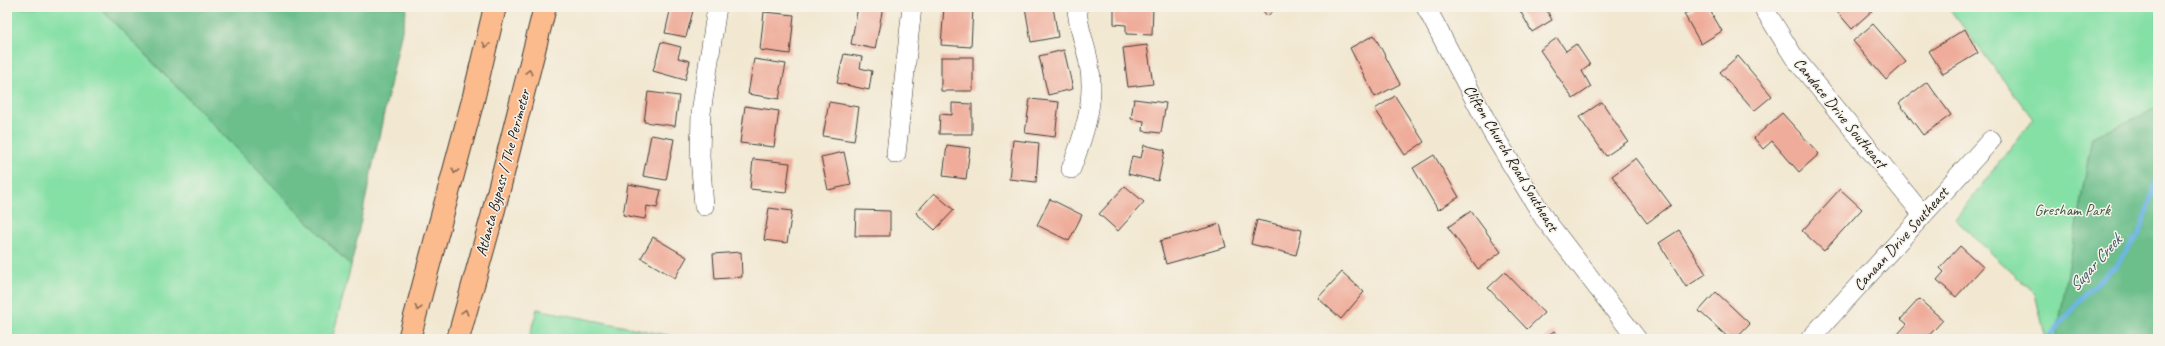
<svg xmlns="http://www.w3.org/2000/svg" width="2165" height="346" viewBox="0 0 2165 346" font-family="Caveat,sans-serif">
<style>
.green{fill:#85e0a6;stroke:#507e61}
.forest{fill:#6cbe8b;stroke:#446d54}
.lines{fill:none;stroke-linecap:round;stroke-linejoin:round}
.stream{stroke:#6eb5e5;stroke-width:5}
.building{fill:#efac9a}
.minor-casing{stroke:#3c3b37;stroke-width:20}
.highway-casing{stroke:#3c3b37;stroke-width:24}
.path{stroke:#3c3b37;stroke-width:2.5;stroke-dasharray:1 3;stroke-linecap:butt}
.minor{stroke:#fff;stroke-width:19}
.highway{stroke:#fbbb8d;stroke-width:22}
.oneway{stroke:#8c6c54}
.labels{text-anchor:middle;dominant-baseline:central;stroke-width:3;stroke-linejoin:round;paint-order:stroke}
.street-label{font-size:16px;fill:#1c1c1c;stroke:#f7f3e8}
.park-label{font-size:16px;fill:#3c5745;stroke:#f7f3e8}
.water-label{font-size:17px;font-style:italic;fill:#3d596c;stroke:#f7f3e8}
</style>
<rect width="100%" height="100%" fill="#f7f3e8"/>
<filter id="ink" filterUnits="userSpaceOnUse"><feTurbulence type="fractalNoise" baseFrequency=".025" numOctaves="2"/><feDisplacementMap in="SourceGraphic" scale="8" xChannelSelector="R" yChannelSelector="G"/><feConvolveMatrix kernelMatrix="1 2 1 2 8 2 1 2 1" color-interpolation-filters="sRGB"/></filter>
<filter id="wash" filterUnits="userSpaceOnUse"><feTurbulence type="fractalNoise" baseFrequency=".012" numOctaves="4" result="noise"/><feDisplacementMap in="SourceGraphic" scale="16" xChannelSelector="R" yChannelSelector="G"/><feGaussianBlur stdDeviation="0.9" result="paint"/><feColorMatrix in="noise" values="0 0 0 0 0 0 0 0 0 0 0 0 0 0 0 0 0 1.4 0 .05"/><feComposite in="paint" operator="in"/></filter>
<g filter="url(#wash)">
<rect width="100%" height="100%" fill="#f2e8d2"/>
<path class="green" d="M7 7H99L351 266 332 339H7Z
M1948 7H2158V339H2046L2035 294 1955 219 2033 119Z
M537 309 687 339H529Z"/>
<path class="forest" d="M99 7H407L351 266Z
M2158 108V339H2056L2092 137Z"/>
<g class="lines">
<path class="stream" d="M2048 339 2082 297 2116 265 2139 234 2158 176"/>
</g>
<g id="blocks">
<path class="building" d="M671 7H694L686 37 665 33Z
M858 7H883L875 49 851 44Z
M944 7H973L971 47 941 45Z
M1025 7H1053L1058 37 1031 42Z
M1114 7H1153L1152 35 1126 34V25L1114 24Z
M1260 7H1278L1267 16Z
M1518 7H1545L1552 20 1532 32Z
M1697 7H1708L1722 31 1701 44 1684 14Z
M1833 7H1874L1875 8 1852 29Z
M764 12 794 15 790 54 760 50Z
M1873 24 1906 62 1886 80 1853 41Z
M1965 29 1978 53 1943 74 1929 51Z
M1374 35 1400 84 1375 97 1350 48Z
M1557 38 1566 51 1576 44 1590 65 1582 71 1591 87 1573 99 1540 50Z
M661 42 681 47 678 58 690 61 685 80 653 71Z
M1147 45 1153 84 1128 87 1123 48Z
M1064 50 1073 89 1048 95 1039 56Z
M844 54 862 57 860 68 872 71 869 90 837 83Z
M1738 56 1772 96 1754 111 1720 72Z
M941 57H973V91H941Z
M754 59 786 64 779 99 748 94Z
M1927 82 1951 115 1923 135 1899 103Z
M648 92 679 96 675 126 644 122Z
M1395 96 1424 142 1405 155 1375 109Z
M1030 99 1059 102 1055 137 1025 133Z
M1134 99 1166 103 1161 133 1143 131 1144 121 1131 119Z
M829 102 859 107 854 141 823 136Z
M1602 102 1628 141 1606 156 1579 117Z
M952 103 972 104V134H939L940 114 952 115Z
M745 106 779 111 774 147 740 143Z
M1782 113 1819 154 1799 172 1772 141 1763 149 1754 138Z
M651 135 674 139 666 180 643 176Z
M1013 140 1039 143 1036 182 1009 179Z
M947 145 970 148 966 179 943 176Z
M1144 145 1165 150 1158 181 1128 174 1132 156 1141 158Z
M844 152 851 185 828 190 821 157Z
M1434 155 1459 197 1438 210 1413 168Z
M1636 158 1671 205 1647 223 1612 176Z
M753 159 790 163 786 193 750 189Z
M628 184 661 190 657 208 647 206 645 219 623 215Z
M1125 186 1144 202 1118 231 1099 214Z
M1840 189 1862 209 1824 251 1802 231Z
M934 193 954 210 935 230 916 213Z
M1050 199 1082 215 1069 241 1037 225Z
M769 208 792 211 787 243 764 240Z
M856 210 890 211V236H855Z
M1471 211 1501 252 1478 269 1448 227Z
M1257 220 1302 230 1296 255 1251 244Z
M1220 224 1226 247 1166 264 1160 241Z
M1679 230 1706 274 1686 287 1659 243Z
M653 237 687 257 675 278 641 258Z
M1960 246 1983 267 1956 297 1937 280 1944 272 1940 268Z
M741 252 742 277 715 279 713 254Z
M1342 272 1364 292 1341 319 1318 298Z
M1505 272 1544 313 1527 329 1488 288Z
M1716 292 1750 324 1736 339H1730L1699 311Z
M1919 299 1943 320 1926 339H1903L1898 334 1907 324 1901 319Z
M1554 331 1560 339H1543Z"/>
</g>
</g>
<g filter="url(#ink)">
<use href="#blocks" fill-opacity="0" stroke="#3c3b37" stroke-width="1"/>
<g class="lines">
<g class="minor-casing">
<path id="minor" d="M1426 7 1492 132 1544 218 1637 339
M1763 7 1794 57 1923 215
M896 154 912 7
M1071 169C1084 135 1096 100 1089 64 1086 45 1077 26 1077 7
M704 206 700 157 701 113 717 7
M1810 339 1991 140"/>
</g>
<g class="highway-casing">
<path id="highway" d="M409 339 473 100 495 7
M458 339 492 217 545 7"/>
</g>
<path class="path" d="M2154 339 2158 319"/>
<use href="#minor" class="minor"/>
<use href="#highway" class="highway"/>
</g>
<defs><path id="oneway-chevron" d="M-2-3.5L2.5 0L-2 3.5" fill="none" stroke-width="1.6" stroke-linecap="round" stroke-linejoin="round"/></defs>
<g class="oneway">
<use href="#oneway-chevron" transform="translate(486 45) rotate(103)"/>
<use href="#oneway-chevron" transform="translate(529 72) rotate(-76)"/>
<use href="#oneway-chevron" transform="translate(455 171) rotate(105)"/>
<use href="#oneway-chevron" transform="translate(418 308) rotate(106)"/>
<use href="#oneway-chevron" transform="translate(465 312) rotate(-74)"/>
</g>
</g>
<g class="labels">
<g class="street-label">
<text transform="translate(1840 113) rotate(51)">Candace Drive Southeast</text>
<text transform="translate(1511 158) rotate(59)">Clifton Church Road Southeast</text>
<text transform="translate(503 173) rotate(-75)">Atlanta Bypass / The Perimeter</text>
<text transform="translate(1901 239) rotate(-48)">Canaan Drive Southeast</text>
</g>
<g class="park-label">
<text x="2072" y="210">Gresham Park</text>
</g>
<g class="water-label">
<text transform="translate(2095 263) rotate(-48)">Sugar Creek</text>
</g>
</g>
<rect width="2165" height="346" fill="none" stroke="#f7f3e8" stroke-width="24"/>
</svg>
